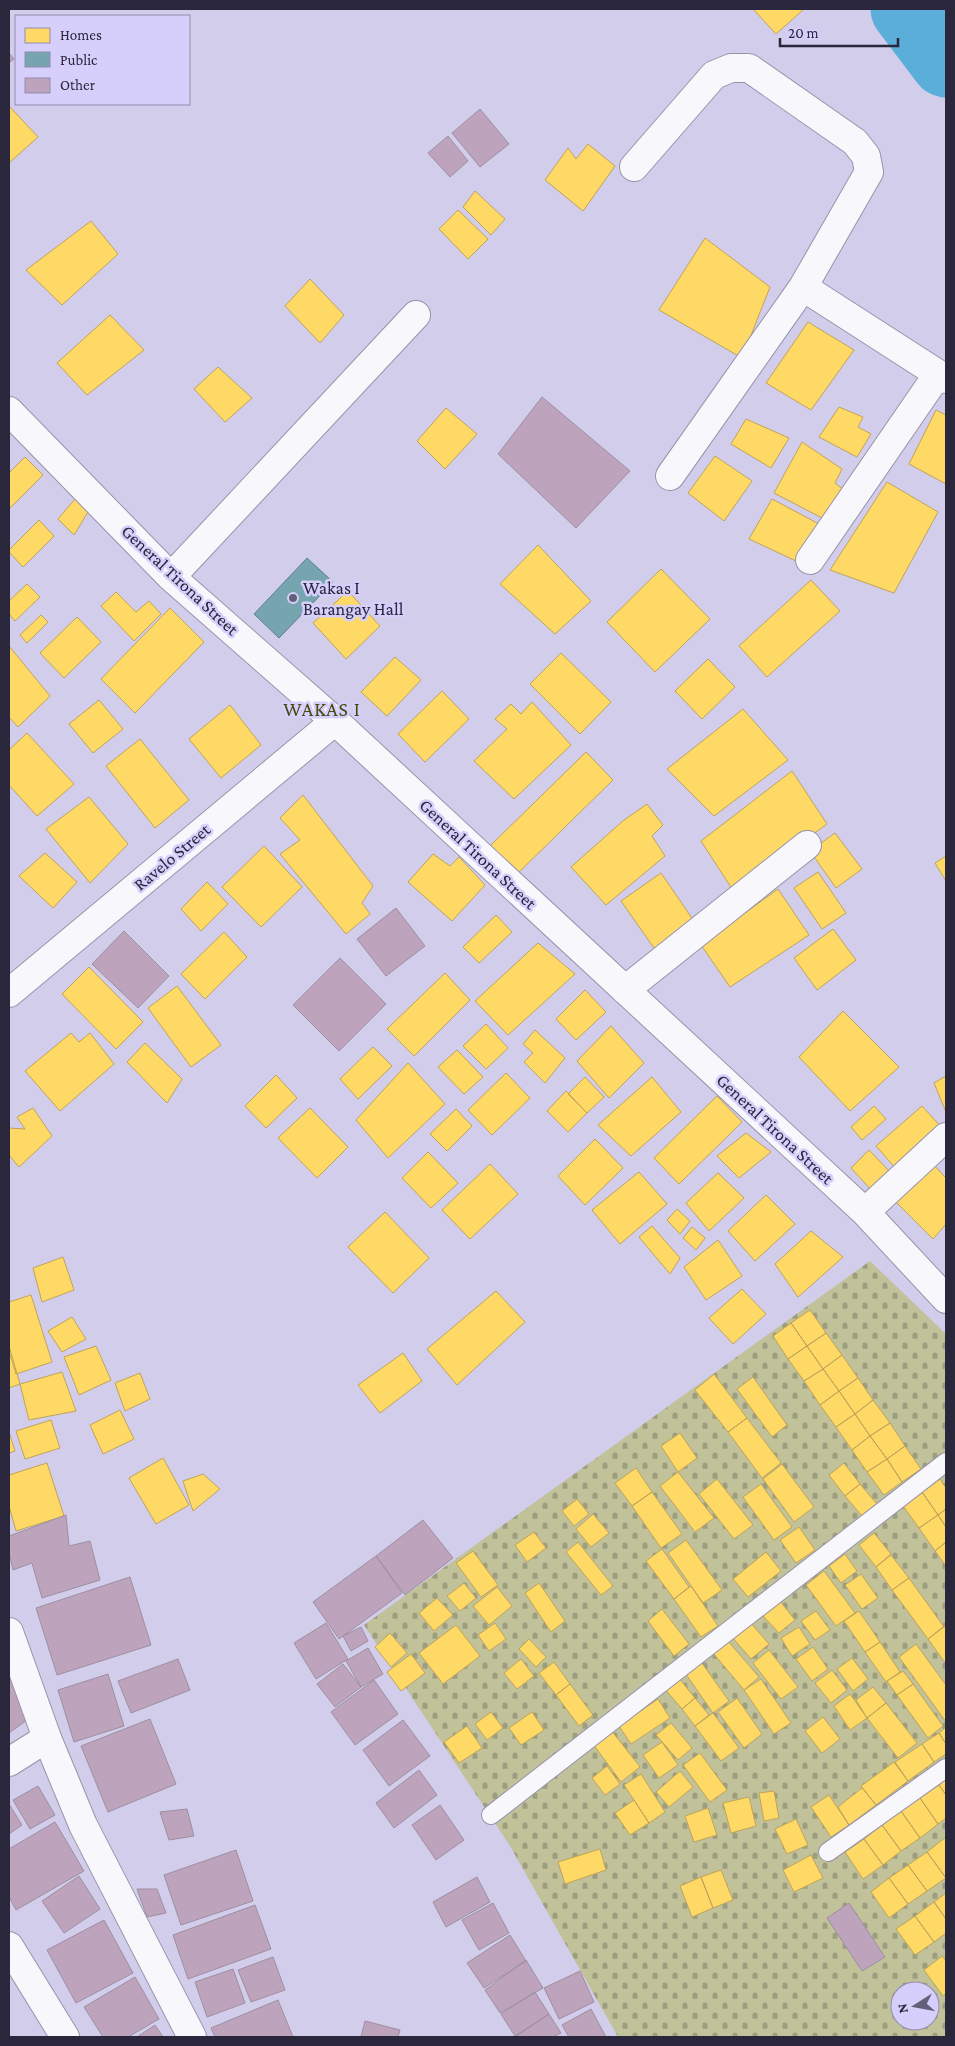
<svg xmlns="http://www.w3.org/2000/svg" width="955" height="2046" viewBox="0 0 955 2046" font-family="'Crimson Pro',serif">
<style>
.cemetery{fill:url(#cemetery-stones);fill-rule:evenodd}
.homes{fill:#ffd966;stroke:#bfa359}
.public{fill:#76a5af;stroke:#5f7f8c}
.lines{fill:none;stroke-linecap:round;stroke-linejoin:round}
.river{stroke:#5caeda;stroke-width:71}
.building{fill:#bda4bc;stroke:#9c8fa1}
.lane-casing{stroke:#9793aa;stroke-width:20}
.street-casing{stroke:#9793aa;stroke-width:30}
.lane{stroke:#f8f8fc;stroke-width:18}
.street{stroke:#f8f8fc;stroke-width:28}
.poi-dot{fill:#656079;stroke:#d6cffc;stroke-width:2}
.labels{text-anchor:middle;dominant-baseline:central;stroke-width:5;stroke-linejoin:round;paint-order:stroke}
.street-label{font-size:18px;fill:#2a263b;stroke:#d6cffc}
.poi-label{font-size:18px;fill:#2a263b;stroke:#d6cffc;text-anchor:start}
.quarter-label{font-size:20px;letter-spacing:1px;fill:#484b0e;stroke:#d6cffc}
</style>
<defs>
<pattern id="cemetery-stones" width="16" height="16" patternUnits="userSpaceOnUse" patternTransform="scale(1.25)"><rect width="16" height="16" fill="#c1c29a"/><path d="M2 7V4a2 2 0 0 1 4 0v3zM10 15v-3a2 2 0 0 1 4 0v3z" fill="#9d9d7f"/></pattern>
</defs>
<rect width="100%" height="100%" fill="#d2cdeb"/>
<path class="cemetery" d="M870 1261 946 1334V2037H618L510 1846 364 1625ZM900 1991H930V2021H900Z"/>
<path class="homes" d="M753 9H804L776 34Z
M9 106 38 137 9 163Z
M588 144 615 166 583 211 545 180 568 148 576 159Z
M475 191 505 219 491 235 463 207Z
M458 210 488 239 468 259 439 229Z
M91 221 118 254 62 305 26 270Z
M705 238 770 287 742 358 659 310Z
M310 279 344 315 320 343 285 306Z
M110 315 144 350 87 395 57 363Z
M808 322 854 350 811 410 766 383Z
M218 367 252 398 225 422 194 389Z
M839 407 863 417 858 427 871 434 857 457 819 437Z
M446 408 477 434 445 469 417 441Z
M936 410 946 415V484L909 464Z
M746 419 789 438 771 468 731 444Z
M802 442 842 469 835 483 845 491 826 520 774 493Z
M715 456 752 481 724 521 688 493Z
M25 457 43 475 9 509V473Z
M887 482 938 512 894 593 830 570Z
M75 499 88 512 74 535 58 519Z
M772 499 819 524 796 561 749 539Z
M39 520 54 536 23 567 9 552V550Z
M538 545 591 601 555 634 500 584Z
M661 569 710 619 655 672 607 622Z
M811 580 840 611 767 677 739 646Z
M27 584 40 597 15 621 9 614V601Z
M348 591 380 626 346 659 313 623Z
M116 592 136 612 149 601 161 614 134 641 101 606Z
M170 608 204 642 135 713 101 679Z
M41 615 48 622 27 643 20 635Z
M77 617 101 642 64 678 40 653Z
M9 646 50 696 18 727 9 717Z
M561 653 611 702 580 734 530 684Z
M395 657 421 680 387 716 361 692Z
M708 659 735 687 702 719 675 691Z
M442 691 469 719 425 762 398 734Z
M99 700 123 729 93 753 69 724Z
M532 702 571 745 514 799 474 761 507 729 495 719 511 704 521 714Z
M230 705 261 745 221 778 189 739Z
M743 709 788 760 714 816 667 769Z
M27 733 74 784 37 816 9 785V750Z
M140 739 189 800 155 828 106 766Z
M586 752 613 780 515 876 488 848Z
M792 771 827 824 734 892 701 841Z
M303 795 373 886 362 903 370 914 346 934 280 854 300 840 280 818Z
M89 797 128 844 90 883 46 829Z
M647 804 663 825 652 836 665 856 606 905 571 867 624 820Z
M835 833 862 869 836 888 810 851Z
M264 846 302 887 261 927 222 887Z
M45 853 77 882 53 908 19 876Z
M433 854 450 866 459 857 485 885 452 921 408 882Z
M946 856V881L935 863Z
M818 872 846 913 822 929 794 888Z
M661 873 698 927 659 955 621 901Z
M207 882 228 904 201 931 181 909Z
M778 889 809 935 730 987 701 945Z
M496 915 512 932 479 963 463 947Z
M833 929 856 960 817 990 794 958Z
M224 932 247 957 205 999 181 974Z
M538 943 575 974 508 1035 475 1001Z
M89 967 143 1022 116 1049 62 994Z
M445 973 470 1000 414 1056 387 1029Z
M177 986 221 1045 191 1067 148 1008Z
M585 990 606 1012 576 1040 556 1019Z
M843 1011 899 1067 850 1111 799 1057Z
M486 1024 508 1048 486 1069 463 1046Z
M611 1026 644 1063 609 1098 577 1061Z
M535 1030 565 1058 545 1083 524 1062 533 1053 523 1044Z
M71 1033 79 1042 90 1033 114 1064 60 1111 25 1071Z
M145 1043 182 1079 167 1103 127 1062Z
M373 1047 392 1066 358 1099 340 1079Z
M457 1050 483 1077 464 1094 438 1067Z
M408 1063 445 1104 388 1158 356 1120Z
M506 1073 530 1098 492 1135 468 1110Z
M276 1075 297 1098 266 1128 245 1106Z
M946 1076V1112L934 1083Z
M585 1077 604 1097 587 1113 568 1094Z
M652 1077 681 1112 631 1156 598 1125Z
M566 1091 587 1113 568 1132 547 1111Z
M717 1096 742 1122 679 1184 654 1158Z
M874 1106 886 1119 862 1140 851 1127Z
M922 1106 943 1129 897 1170 876 1146Z
M33 1108 52 1136 19 1167 9 1155V1128L25 1129 17 1117Z
M310 1108 348 1147 317 1178 278 1138Z
M456 1109 472 1126 447 1151 430 1134Z
M746 1133 771 1152 739 1178 717 1156Z
M595 1139 623 1168 585 1205 558 1176Z
M869 1150 893 1175 874 1193 851 1168Z
M428 1152 458 1183 431 1208 402 1178Z
M931 1162 946 1178V1224L933 1239 894 1200Z
M490 1164 518 1194 470 1239 442 1210Z
M639 1172 667 1204 620 1244 592 1210Z
M718 1173 744 1198 709 1231 686 1203Z
M766 1195 795 1224 755 1261 728 1231Z
M677 1209 690 1221 680 1234 667 1220Z
M385 1212 429 1258 393 1293 348 1247Z
M652 1226 680 1258 670 1274 639 1237Z
M692 1227 705 1238 696 1250 683 1238Z
M811 1231 843 1257 798 1297 775 1264Z
M718 1240 742 1276 706 1300 684 1267Z
M63 1257 74 1290 42 1302 33 1268Z
M742 1289 766 1314 733 1344 709 1318Z
M496 1291 525 1322 457 1385 427 1349Z
M31 1295 52 1362 16 1374 9 1351V1302Z
M810 1310 826 1333 807 1346 791 1323Z
M72 1317 86 1339 62 1352 48 1331Z
M791 1323 807 1346 788 1359 773 1336Z
M826 1333 842 1355 823 1369 807 1346Z
M9 1346 20 1384 9 1388Z
M96 1346 111 1380 79 1395 64 1357Z
M807 1346 823 1369 804 1381 788 1359Z
M403 1353 422 1381 380 1413 358 1385Z
M842 1355 858 1378 839 1391 823 1369Z
M823 1369 839 1391 820 1405 804 1381Z
M62 1372 76 1411 29 1420 20 1384Z
M140 1373 150 1399 125 1411 115 1383Z
M714 1374 747 1418 728 1432 695 1390Z
M753 1377 787 1425 772 1437 737 1389Z
M858 1378 873 1400 855 1414 839 1391Z
M839 1391 855 1414 836 1427 820 1405Z
M873 1400 890 1423 870 1436 855 1414Z
M120 1410 134 1439 103 1454 90 1425Z
M855 1414 870 1436 852 1450 836 1427Z
M747 1418 781 1463 762 1478 728 1432Z
M51 1420 60 1448 25 1459 16 1431Z
M890 1423 905 1446 887 1459 870 1436Z
M9 1432 15 1451 9 1453Z
M680 1433 697 1458 678 1472 661 1446Z
M870 1436 887 1459 867 1472 852 1450Z
M905 1446 921 1469 902 1482 887 1459Z
M163 1458 189 1505 156 1524 129 1478Z
M887 1459 902 1482 884 1495 867 1472Z
M47 1463 64 1516 16 1531 9 1506V1475Z
M844 1463 860 1484 845 1496 829 1475Z
M782 1464 814 1507 794 1522 763 1479Z
M636 1468 652 1492 632 1506 615 1483Z
M678 1472 714 1518 695 1532 660 1486Z
M203 1474 220 1489 193 1511 183 1481Z
M717 1479 753 1525 734 1539 699 1494Z
M940 1479 946 1488V1509L938 1515 922 1492Z
M761 1484 792 1527 774 1540 743 1497Z
M860 1484 877 1504 862 1516 845 1496Z
M652 1492 682 1534 661 1548 632 1506Z
M922 1492 938 1515 919 1528 903 1506Z
M577 1499 589 1514 574 1526 562 1511Z
M946 1509V1527L938 1515Z
M593 1514 609 1533 591 1547 576 1529Z
M938 1515 946 1527V1542L935 1551 919 1528Z
M799 1527 815 1550 796 1563 780 1540Z
M534 1532 546 1548 527 1562 515 1545Z
M874 1533 891 1554 876 1567 859 1545Z
M686 1540 722 1590 703 1603 668 1553Z
M578 1542 613 1586 601 1595 566 1552Z
M946 1542V1566L935 1551Z
M662 1549 689 1587 674 1599 646 1561Z
M473 1551 498 1585 481 1597 456 1563Z
M766 1552 781 1571 748 1597 733 1579Z
M845 1554 857 1571 841 1583 829 1566Z
M891 1555 909 1578 892 1590 876 1567Z
M824 1571 855 1613 836 1626 806 1585Z
M861 1574 878 1598 862 1609 845 1585Z
M909 1578 944 1627 928 1639 892 1590Z
M464 1583 476 1598 460 1611 447 1596Z
M539 1583 565 1621 551 1632 525 1593Z
M691 1586 718 1626 701 1637 674 1599Z
M497 1587 512 1606 489 1625 473 1606Z
M437 1598 453 1615 434 1631 419 1613Z
M780 1601 795 1620 779 1633 763 1616Z
M662 1609 689 1644 674 1656 648 1621Z
M816 1611 830 1630 815 1640 801 1621Z
M859 1611 880 1642 865 1652 844 1621Z
M750 1622 769 1644 751 1659 732 1637Z
M495 1623 506 1639 489 1651 478 1635Z
M456 1625 480 1656 443 1684 419 1653Z
M944 1626 946 1629V1664L928 1639Z
M799 1627 810 1644 792 1656 781 1638Z
M390 1633 407 1653 391 1667 375 1647Z
M529 1639 546 1657 536 1667 519 1649Z
M728 1641 759 1677 744 1690 713 1653Z
M880 1642 900 1672 886 1682 865 1652Z
M916 1644 946 1685V1722L899 1657Z
M813 1647 828 1669 812 1681 796 1659Z
M769 1650 798 1687 781 1699 753 1663Z
M411 1654 425 1673 401 1691 387 1672Z
M852 1658 868 1679 853 1691 837 1669Z
M521 1659 534 1676 517 1689 504 1673Z
M699 1659 729 1701 713 1713 683 1670Z
M554 1662 570 1684 556 1695 539 1673Z
M832 1670 847 1690 831 1703 815 1683Z
M903 1671 913 1684 897 1695 887 1681Z
M678 1677 695 1698 682 1709 664 1688Z
M761 1679 791 1723 774 1734 744 1690Z
M570 1684 593 1715 579 1726 556 1695Z
M913 1684 943 1726 928 1738 897 1695Z
M873 1687 886 1703 867 1718 856 1700Z
M850 1694 867 1718 850 1730 834 1706Z
M695 1698 709 1715 695 1726 682 1709Z
M737 1698 762 1734 744 1748 718 1712Z
M658 1699 670 1718 631 1744 619 1726Z
M886 1703 917 1743 898 1758 867 1718Z
M491 1712 503 1728 487 1740 475 1724Z
M532 1712 544 1730 521 1745 509 1728Z
M713 1713 739 1748 721 1761 695 1726Z
M823 1717 840 1739 822 1753 805 1731Z
M671 1723 692 1748 678 1760 656 1735Z
M467 1726 482 1748 459 1763 444 1742Z
M946 1727V1744L939 1733Z
M611 1730 640 1767 621 1782 593 1744Z
M939 1733 946 1744V1754L934 1762 922 1744Z
M662 1742 678 1765 659 1778 643 1755Z
M922 1744 934 1762 908 1781 895 1762Z
M700 1753 727 1790 710 1802 683 1765Z
M894 1762 908 1781 876 1805 861 1786Z
M607 1766 620 1784 605 1795 592 1778Z
M680 1771 693 1787 669 1807 656 1792Z
M641 1774 665 1812 649 1823 624 1785Z
M946 1779V1795L939 1785Z
M939 1785 946 1795V1818L938 1824 920 1798Z
M862 1788 876 1805 849 1825 838 1807Z
M774 1791 779 1818 764 1821 759 1793Z
M829 1795 849 1825 831 1837 811 1807Z
M749 1797 756 1826 731 1833 723 1803Z
M920 1798 938 1824 920 1838 901 1811Z
M634 1800 649 1823 630 1835 615 1813Z
M708 1808 717 1835 694 1842 685 1816Z
M901 1811 920 1838 901 1851 882 1825Z
M796 1819 808 1845 787 1854 775 1829Z
M882 1825 901 1851 883 1865 864 1839Z
M946 1837V1878L927 1852Z
M864 1839 883 1865 863 1879 845 1852Z
M600 1849 606 1870 565 1884 558 1862Z
M927 1852 946 1878 927 1891 908 1865Z
M811 1855 823 1878 794 1892 783 1870Z
M908 1865 927 1891 908 1904 889 1878Z
M721 1870 733 1900 713 1908 701 1877Z
M701 1877 713 1908 692 1917 680 1886Z
M889 1878 908 1904 889 1918 871 1892Z
M946 1893V1919L934 1902Z
M934 1902 946 1919V1933L934 1942 915 1916Z
M915 1916 934 1942 915 1955 896 1929Z
M942 1956 946 1961V1993L943 1996 924 1970Z"/>
<path class="public" d="M307 558 333 582 279 638 254 614Z"/>
<g class="lines">
<path class="river" d="M906 9 946 62"/>
</g>
<path class="building" d="M9 53 14 59 9 63Z
M480 109 509 144 480 167 452 133Z
M448 136 468 161 450 177 428 153Z
M542 397 630 471 576 528 498 454Z
M396 908 425 946 386 976 357 939Z
M124 931 169 976 138 1008 92 964Z
M340 958 386 1004 339 1051 293 1005Z
M66 1515 69 1546 90 1541 100 1580 42 1598 32 1563 13 1570 9 1552V1536Z
M423 1520 453 1558 405 1595 376 1556Z
M376 1556 402 1593 339 1639 313 1602Z
M130 1577 151 1645 57 1675 36 1608Z
M326 1623 348 1659 316 1679 294 1643Z
M361 1627 368 1641 351 1651 343 1636Z
M368 1648 383 1674 361 1687 346 1661Z
M178 1659 190 1690 131 1713 118 1681Z
M343 1664 361 1687 335 1707 317 1684Z
M108 1674 124 1726 74 1742 58 1690Z
M9 1678 34 1715 9 1733Z
M374 1680 398 1714 355 1745 331 1712Z
M150 1719 176 1784 108 1812 81 1746Z
M403 1720 430 1756 389 1786 363 1750Z
M419 1770 437 1795 394 1828 376 1803Z
M38 1786 55 1815 30 1829 13 1800Z
M9 1804 22 1825 9 1834Z
M440 1805 464 1840 436 1860 412 1825Z
M187 1809 194 1836 169 1840 160 1812Z
M55 1822 84 1871 16 1910 9 1897V1849Z
M236 1850 253 1901 181 1925 164 1875Z
M79 1876 100 1909 64 1933 42 1901Z
M477 1877 490 1902 446 1927 433 1902Z
M137 1889H157L166 1913 147 1917Z
M493 1903 509 1933 479 1950 462 1920Z
M849 1903 885 1957 862 1971 827 1918Z
M255 1905 271 1949 188 1979 173 1935Z
M104 1920 133 1973 76 2003 47 1950Z
M510 1935 526 1961 484 1988 467 1963Z
M273 1957 285 1990 251 2002 238 1970Z
M526 1960 543 1988 500 2013 485 1990Z
M233 1969 245 2003 207 2017 195 1982Z
M580 1971 594 2002 559 2019 544 1988Z
M135 1977 159 2019 128 2037H103L84 2007Z
M535 1992 549 2014 515 2036 501 2014Z
M278 2000 293 2037H215L211 2028Z
M591 2009 606 2037H569L562 2025Z
M549 2014 561 2033 553 2037H515Z
M365 2021 400 2030 398 2037H361Z
M155 2025 163 2037H137Z"/>
<g class="lines">
<g class="lane-casing">
<path id="lane" d="M491 1815 946 1462
M828 1852 946 1768"/>
</g>
<g class="street-casing">
<path id="street" d="M634 167 714 75 731 68H749L855 142 866 156 869 172 803 287 670 476
M803 287 946 379
M9 411 171 577 335 721 865 1212 946 1299
M810 560 938 374
M171 577 416 315
M625 990 807 845
M9 993 335 721
M865 1212 946 1137
M9 1632 47 1738 83 1825 192 2037
M9 1762 47 1738
M9 1946 65 2037"/>
</g>
<use href="#lane" class="lane"/>
<use href="#street" class="street"/>
</g>
<circle class="poi-dot" cx="293" cy="598" r="5"/>
<g class="labels">
<g class="street-label">
<text transform="translate(180 580) rotate(43)">General Tirona Street</text>
<text transform="translate(478 854) rotate(43)">General Tirona Street</text>
<text transform="translate(172 857) rotate(-40)">Ravelo Street</text>
<text transform="translate(775 1129) rotate(43)">General Tirona Street</text>
</g>
<g class="poi-label">
<text x="303" y="588">Wakas I<tspan x="303" dy="21">Barangay Hall</tspan></text>
</g>
<g class="quarter-label">
<text x="322" y="709">WAKAS I</text>
</g>
</g>
<rect width="955" height="2046" fill="none" stroke="#2a263b" stroke-width="20"/>
<rect x="15" y="15" width="175" height="90" fill="#d6cffc" stroke="#918baf"/>
<rect x="25" y="28" width="25" height="15" fill="#ffd966" stroke="#918baf"/>
<text x="60" y="40" font-size="15" fill="#2a263b">Homes</text>
<rect x="25" y="52" width="25" height="15" fill="#76a5af" stroke="#918baf"/>
<text x="60" y="65" font-size="15" fill="#2a263b">Public</text>
<rect x="25" y="78" width="25" height="15" fill="#bda4bc" stroke="#918baf"/>
<text x="60" y="90" font-size="15" fill="#2a263b">Other</text>
<g transform="translate(915 2006) rotate(259)"><circle r="24" fill="#d6cffc" stroke="#918baf"/>
<path d="M0-4L9 19L0 12L-9 19Z" fill="#656079"/>
<text y="-8" font-size="14" font-weight="bold" text-anchor="middle" fill="#2a263b">N</text>
</g>
<path d="M780 38v8h118v-8" fill="none" stroke="#2a263b" stroke-width="2.5"/>
<text x="788" y="38" font-size="15" fill="#2a263b" stroke="#d6cffc" stroke-width="4" paint-order="stroke">20 m</text>
</svg>
